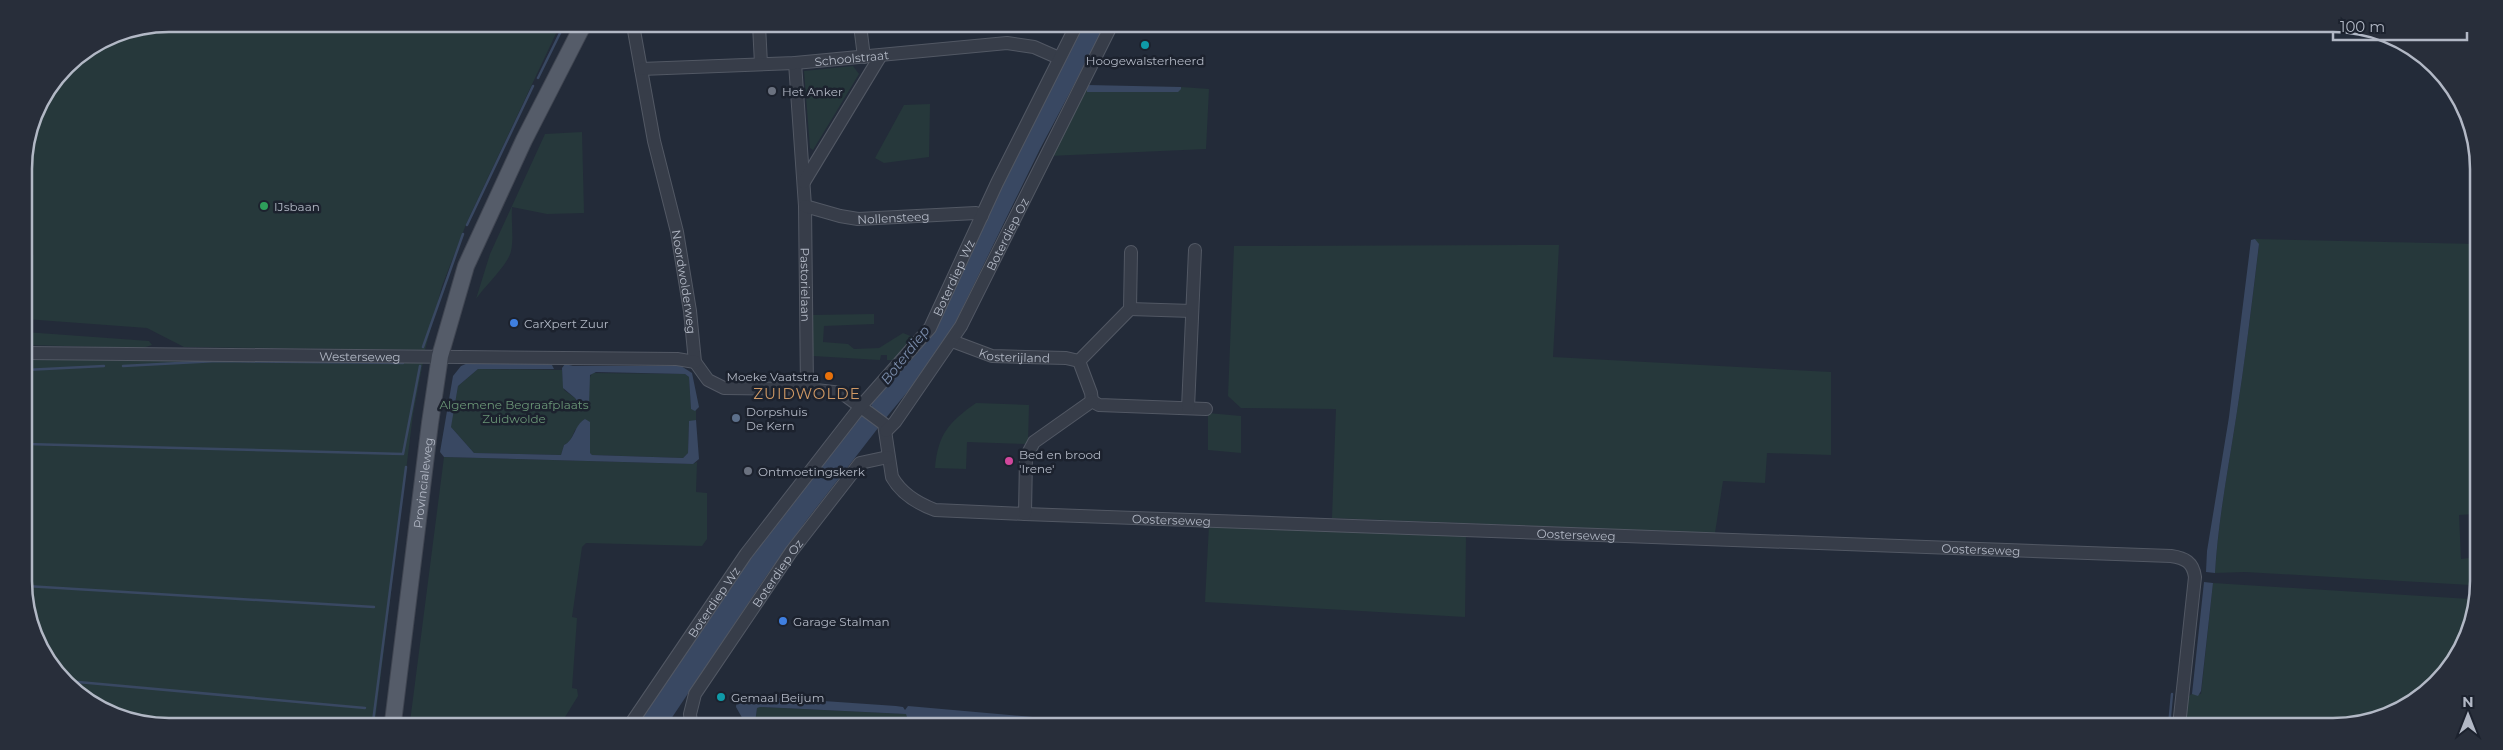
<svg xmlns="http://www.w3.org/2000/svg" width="2503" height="750" viewBox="0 0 2503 750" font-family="Montserrat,sans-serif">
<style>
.green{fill:#26383b}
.water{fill:#394862}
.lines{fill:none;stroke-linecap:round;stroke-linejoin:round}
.stream{stroke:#394862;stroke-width:2.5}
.minor-casing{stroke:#525864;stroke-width:14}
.major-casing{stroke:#404652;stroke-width:18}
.minor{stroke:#373d49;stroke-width:12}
.major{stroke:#555c69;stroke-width:16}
.culture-dot{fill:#0f9aa8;stroke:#1c222e;stroke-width:2}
.worship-dot{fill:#6b7280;stroke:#1c222e;stroke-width:2}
.leisure-dot{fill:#2e9e5b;stroke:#1c222e;stroke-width:2}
.shop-dot{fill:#3f7fe0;stroke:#1c222e;stroke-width:2}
.food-dot{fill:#e8710a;stroke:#1c222e;stroke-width:2}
.service-dot{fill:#5c6f8a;stroke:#1c222e;stroke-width:2}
.hotel-dot{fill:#d1479c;stroke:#1c222e;stroke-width:2}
.labels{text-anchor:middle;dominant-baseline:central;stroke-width:5;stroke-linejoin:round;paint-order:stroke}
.street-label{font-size:12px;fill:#b2b8c5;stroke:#1c222e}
.poi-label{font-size:12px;fill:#b2b8c5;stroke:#1c222e;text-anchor:start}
.park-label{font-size:12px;fill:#6a9576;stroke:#1c222e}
.water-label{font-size:14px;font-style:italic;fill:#7b8dac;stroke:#1c222e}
.quarter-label{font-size:15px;letter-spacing:1px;fill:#ce9864;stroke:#1c222e}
.rim{fill:none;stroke:#b2b8c5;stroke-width:2.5}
</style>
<rect width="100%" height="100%" fill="#232b39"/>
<path class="green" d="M170 24 560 25 467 222 442 286 425 350 184 347 147 328 25 319 24 160 39 105 67 66 114 35Z
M853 66 859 74 813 150 810 148 804 71Z
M1083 87 1181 89V87L1209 89 1206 149 1049 156Z
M930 104 929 157 884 163 875 158 904 105Z
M582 132 584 213 547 214 512 207C511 221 514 238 511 251 508 265 485 286 476 299L490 254 545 134Z
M2255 239 2476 244 2475 514 2459 515 2461 559 2469 558 2470 585 2245 572 2215 573C2218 521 2228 470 2236 418 2245 361 2252 303 2259 245Z
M1559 245 1553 357 1831 372V455L1767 453 1765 483 1723 481 1715 533 1332 518 1336 409 1241 408 1228 396 1234 246Z
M874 314V324L824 326 823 342 848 344 854 349 879 348 903 333 913 337 893 360H887V355H881L880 360 813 356 812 315Z
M25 332 149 341 152 345 143 348 25 345Z
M25 358 423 362 413 414 375 722 132 721 60 677 26 609Z
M478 369 562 370 564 390 575 398 578 404 592 373 685 374 689 377 691 409 696 410V420L689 422 688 453 683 458 592 455 590 453V422L575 430 570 441 564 445 561 455 474 453 451 427V424L458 386Z
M976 403 1029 405 1028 442 1026 444 967 442 966 469 935 468C938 434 949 422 976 403Z
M1208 413 1241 416V453L1208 450Z
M444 457 693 464 697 462 696 492 707 493V539L702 546 586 543 582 547 572 617 577 618 572 688 577 689 578 696 562 722H410Z
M1209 525 1466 535 1465 617 1205 602Z
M2213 583 2470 599 2471 626 2460 654 2429 690 2389 715 2343 726 2185 718 2187 697 2192 694H2201Z
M760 707 907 714V717L996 723H755L757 708Z"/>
<path class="water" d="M1081 26H1105L1040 149 942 350 885 419 806 521 767 575 669 722H638L782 511 860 417 871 408 872 403 922 343Z
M1087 85 1181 87V89L1178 92H1087Z
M2255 239 2259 244C2252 302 2245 361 2236 418 2228 470 2218 521 2215 573L2206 572 2207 551 2229 417 2251 240Z
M468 363H543L552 365 554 369H478L458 386 451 427 474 453 561 455 564 445C575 440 574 425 585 419L590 422V453L592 455 683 458 688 453 689 421 696 420 699 459 693 464 444 457 440 452 453 376 461 366Z
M565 364 573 366H681L692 373 699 407 695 411 691 409 689 377 685 374 596 372 590 375 589 406H581L575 398 563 388 562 368Z
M2204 582 2213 583 2201 691 2198 696 2192 694Z
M737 695 896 706 903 707 905 710 908 706 1101 723H998L907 717 906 714 760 707 757 708 755 723H745L736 707Z"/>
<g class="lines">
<path class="stream" d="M538 78 564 25
M467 225 533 86
M423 347 463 234
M123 366 217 361 403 363
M25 370 104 366
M26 444 403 454 420 366
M26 586 374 607
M67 681 365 708
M373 722 406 467
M2169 726 2172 694"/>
<g class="minor-casing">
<g id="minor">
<path id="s1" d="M633 25 654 141 677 232 690 311 695 362 708 380 724 388 807 389 842 393 884 424 892 477C901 493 919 504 935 510L1025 514 2171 556C2185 558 2193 562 2195 577L2179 726"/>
<path d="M759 25 761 64"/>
<path d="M860 25 864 57"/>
<path id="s2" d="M795 63 805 206 807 389"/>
<path id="s3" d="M641 69 795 63 1007 43 1034 47 1059 58"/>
<path d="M804 182 881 55"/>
<path id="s4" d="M805 206 840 216 858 219 976 213 982 216"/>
<path d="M1130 309 1192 311"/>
<path id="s5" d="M952 341 992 356 1066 358 1079 361"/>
<path id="s6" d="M25 353 677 359 695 362"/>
<path d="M1092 401 1091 393 1079 361 1130 309 1131 252"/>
<path d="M1092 401 1099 405 1206 409"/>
<path d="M1188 408 1195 250"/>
<path id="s7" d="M886 431 895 422 961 326 1111 26"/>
<path d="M1025 514 1026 457 1034 442 1092 401"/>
<path id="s8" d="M632 722 746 554 861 406 930 328 997 183 1076 26"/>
<path id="s9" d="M691 723 690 714 695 694 791 552 860 463 888 457"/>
</g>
</g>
<g class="major-casing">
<g id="major">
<path id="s10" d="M393 722 430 423 440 356 466 266 524 140 583 25"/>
</g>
</g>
<use href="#minor" class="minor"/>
<use href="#major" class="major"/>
</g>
<g class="culture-dot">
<circle cx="1145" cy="45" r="5"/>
<circle cx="721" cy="697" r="5"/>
</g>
<g class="worship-dot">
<circle cx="772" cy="91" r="5"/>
<circle cx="748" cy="471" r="5"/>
</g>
<circle class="leisure-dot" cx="264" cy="206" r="5"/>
<g class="shop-dot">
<circle cx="514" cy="323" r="5"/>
<circle cx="783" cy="621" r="5"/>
</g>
<circle class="food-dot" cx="829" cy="376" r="5"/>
<circle class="service-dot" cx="736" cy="418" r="5"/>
<circle class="hotel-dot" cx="1009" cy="461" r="5"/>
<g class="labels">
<g class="street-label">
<text stroke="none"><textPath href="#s3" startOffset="211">Schoolstraat</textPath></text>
<text stroke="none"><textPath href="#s4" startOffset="90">Nollensteeg</textPath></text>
<text stroke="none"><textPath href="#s7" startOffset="232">Boterdiep Oz</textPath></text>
<text stroke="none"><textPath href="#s8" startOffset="550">Boterdiep Wz</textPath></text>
<text stroke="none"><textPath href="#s1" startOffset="262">Noordwolderweg</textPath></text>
<text stroke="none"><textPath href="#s2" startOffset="222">Pastorielaan</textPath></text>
<text stroke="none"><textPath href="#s5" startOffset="65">Kosterijland</textPath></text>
<text stroke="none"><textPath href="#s6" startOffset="335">Westerseweg</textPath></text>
<text stroke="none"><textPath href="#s10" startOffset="241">Provincialeweg</textPath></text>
<text stroke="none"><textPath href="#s1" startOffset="899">Oosterseweg</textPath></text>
<text stroke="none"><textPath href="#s1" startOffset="1304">Oosterseweg</textPath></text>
<text stroke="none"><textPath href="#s1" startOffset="1709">Oosterseweg</textPath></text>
<text stroke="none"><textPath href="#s9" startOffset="176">Boterdiep Oz</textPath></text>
<text stroke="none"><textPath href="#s8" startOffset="145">Boterdiep Wz</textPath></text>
</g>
<g class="poi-label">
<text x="1145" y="60" text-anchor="middle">Hoogewalsterheerd</text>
<text x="782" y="91">Het Anker</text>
<text x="274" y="206">IJsbaan</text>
<text x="524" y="323">CarXpert Zuur</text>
<text x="819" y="376" text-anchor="end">Moeke Vaatstra</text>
<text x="746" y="411">Dorpshuis<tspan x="746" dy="14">De Kern</tspan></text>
<text x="1019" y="454">Bed en brood<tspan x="1019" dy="14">'Irene'</tspan></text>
<text x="758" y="471">Ontmoetingskerk</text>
<text x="793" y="621">Garage Stalman</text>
<text x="731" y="697">Gemaal Beijum</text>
</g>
<g class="park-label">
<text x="514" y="404">Algemene Begraafplaats<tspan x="514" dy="14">Zuidwolde</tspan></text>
</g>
<g class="water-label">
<text transform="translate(905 355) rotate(-52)">Boterdiep</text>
</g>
<g class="quarter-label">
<text x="807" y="393">ZUIDWOLDE</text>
</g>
</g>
<path d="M0 0H2503V750H0ZM169 32H2333A137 137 0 0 1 2470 169V581A137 137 0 0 1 2333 718H169A137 137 0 0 1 32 581V169A137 137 0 0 1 169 32Z" fill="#282e3a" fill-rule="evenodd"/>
<path class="rim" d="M169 32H2333A137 137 0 0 1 2470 169V581A137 137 0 0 1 2333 718H169A137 137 0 0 1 32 581V169A137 137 0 0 1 169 32Z"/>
<g transform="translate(2468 715)" stroke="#1c222e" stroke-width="4" paint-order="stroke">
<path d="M0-4L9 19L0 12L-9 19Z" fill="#b2b8c5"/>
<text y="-8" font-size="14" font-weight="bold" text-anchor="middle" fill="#b2b8c5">N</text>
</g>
<path d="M2333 32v8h134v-8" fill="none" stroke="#b2b8c5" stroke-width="2.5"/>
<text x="2340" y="32" font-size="15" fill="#b2b8c5" stroke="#1c222e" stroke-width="4" paint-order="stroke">100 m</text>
</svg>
